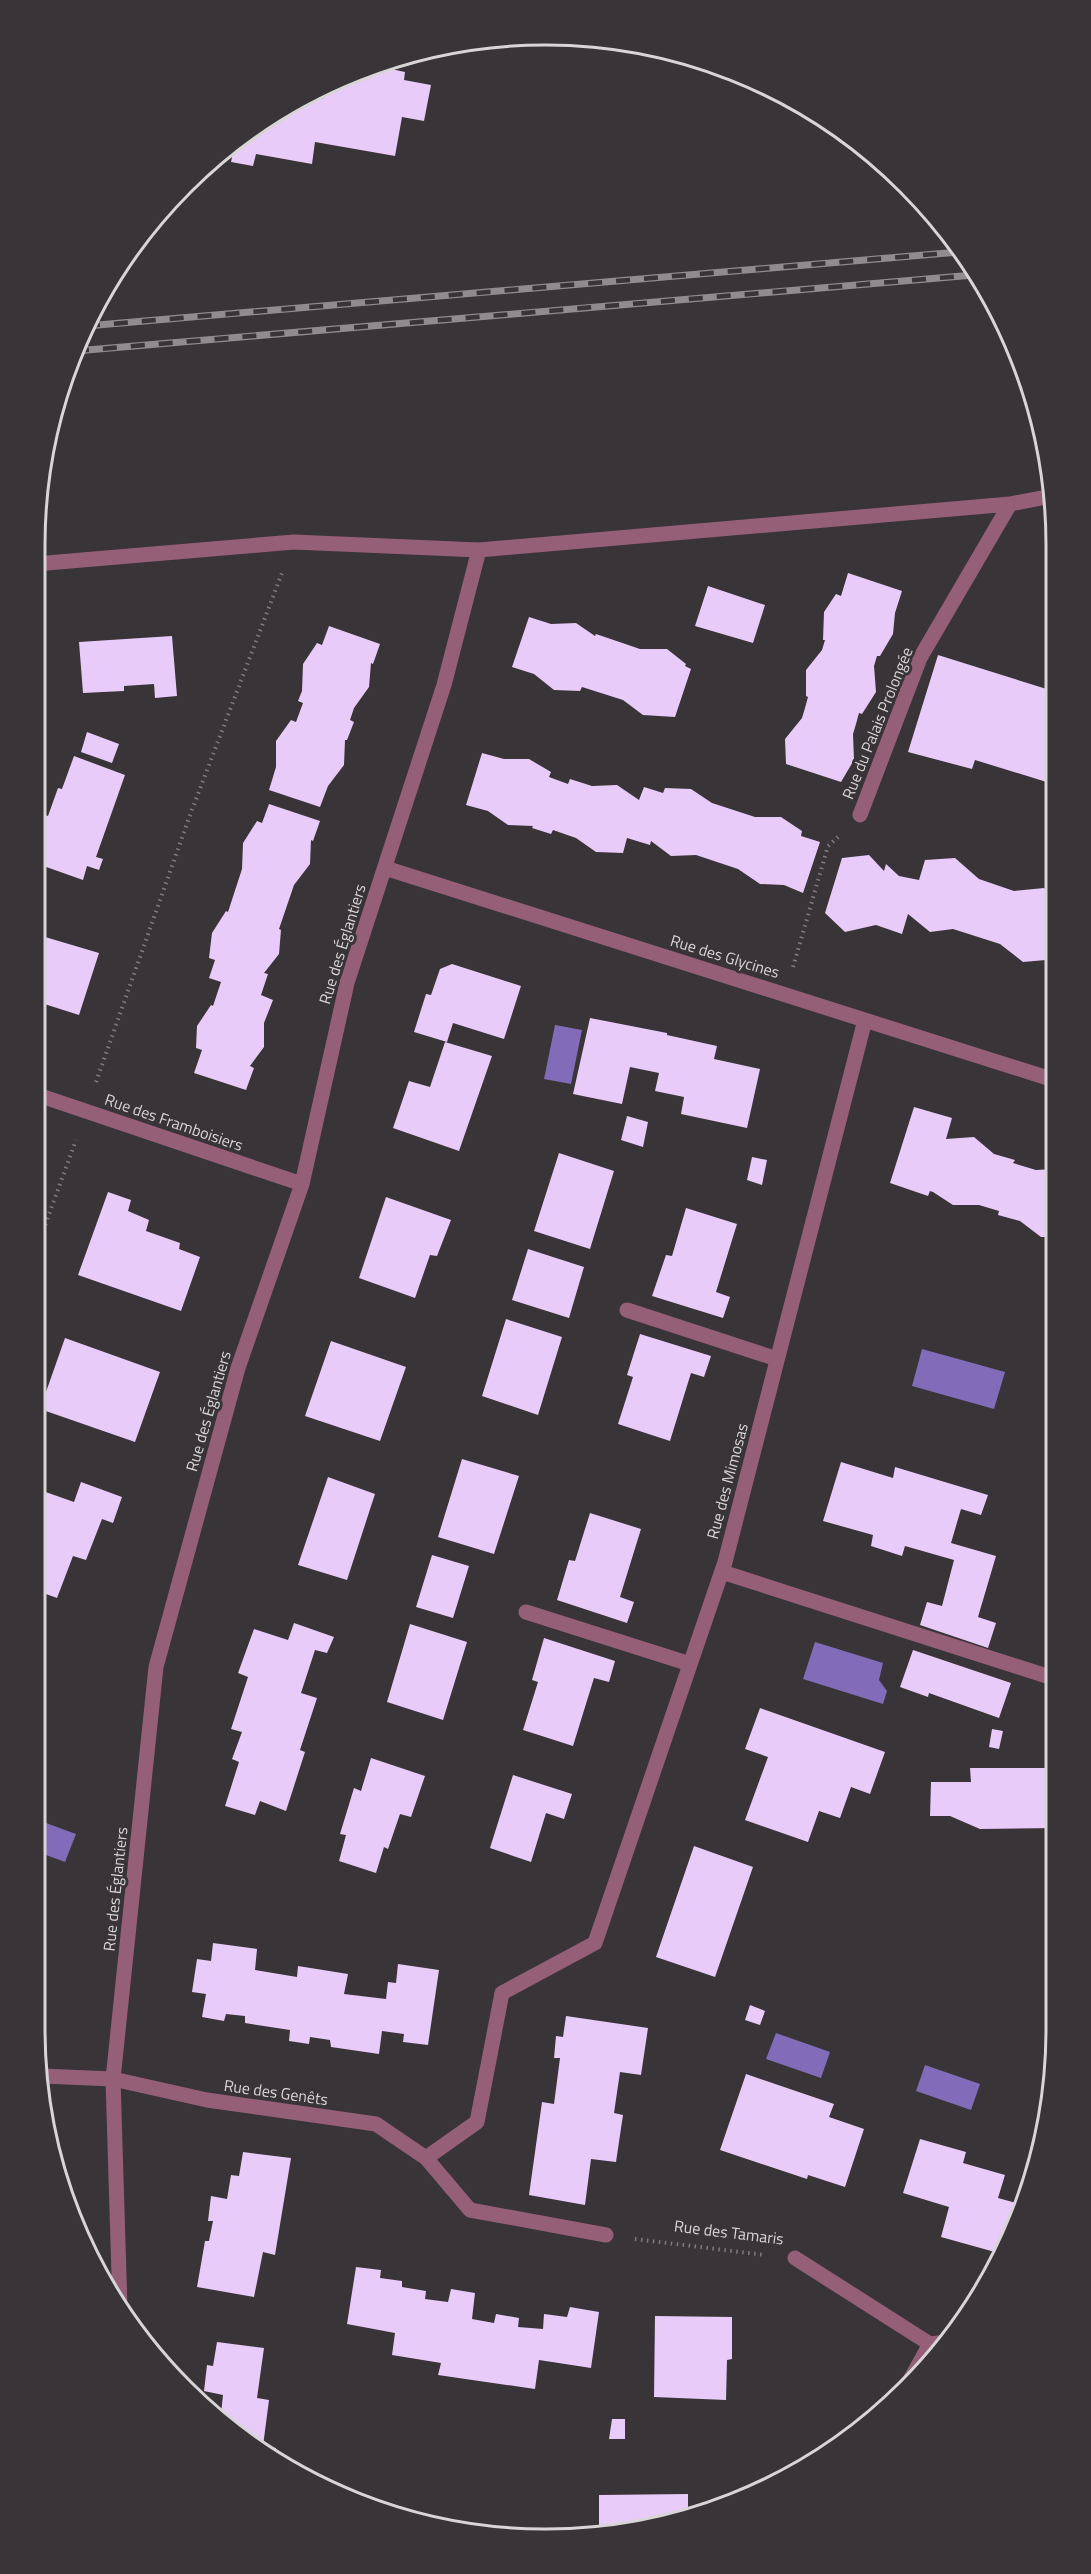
<svg xmlns="http://www.w3.org/2000/svg" width="1091" height="2574" viewBox="0 0 1091 2574" font-family="'Titillium Web',sans-serif">
<style>
.water{fill:#826cb9}
.building{fill:#e9cbf9}
.lines{fill:none;stroke-linecap:round;stroke-linejoin:round}
.path{stroke:#7f7b7e;stroke-width:4;stroke-dasharray:1.5 4.5;stroke-linecap:butt}
.minor{stroke:#965f78;stroke-width:15}
.rail-casing{stroke:#8f8b8e;stroke-width:7}
.rail{stroke:#383437;stroke-width:4.5;stroke-dasharray:14;stroke-linecap:butt}
.labels{text-anchor:middle;dominant-baseline:central;stroke-width:6;stroke-linejoin:round;paint-order:stroke}
.street-label{font-size:16px;fill:#d8d5d7;stroke:#383437}
.rim{fill:none;stroke:#d8d5d7;stroke-width:3}
</style>
<rect width="100%" height="100%" fill="#383437"/>
<path class="water" d="M555 1025 582 1030 571 1084 544 1079Z
M922 1349 1005 1372 994 1409 912 1386Z
M815 1642 883 1663 879 1680 887 1691 883 1704 803 1679Z
M35 1819 76 1834 65 1862 35 1851Z
M776 2033 830 2052 821 2078 766 2059Z
M925 2065 980 2084 971 2110 916 2091Z"/>
<path class="building" d="M377 66 405 72 404 80 431 85 424 121 402 117 395 156 315 142 312 164 256 154 253 166 231 162 236 139 305 96 323 99 326 85Z
M848 573 902 591 895 613 893 634 880 656H877L874 666 876 692 862 714 859 713 856 724 853 734 854 760 841 782 786 764 785 739 802 718 805 708 808 697 806 696V670L822 650 825 640H823L824 612 836 594 841 596Z
M708 586 765 605 753 643 695 626Z
M529 617 551 624 576 623 595 636 596 634 640 649H667L686 664 685 666 691 669 675 717 643 715 623 700 582 687 580 691 554 690 534 674 512 667Z
M329 626 380 644 373 664 371 663 369 687 354 708 350 720 354 722 347 740H345L344 765 328 786 320 807 269 790 276 767V741L291 720 296 722 303 703 298 701 302 691 303 664 317 643 322 645Z
M172 636 177 696 155 698 154 684 124 686V691L83 693 79 642Z
M938 655 1053 691V784L975 760 972 769 908 752Z
M87 732 119 744 112 763 81 752Z
M482 753 504 759H529L551 772 549 777 568 784 570 779 592 786 617 785 639 800 644 787 663 793 665 788 691 789 712 803 755 817H781L802 831 801 836 820 842 803 893 784 885 760 884 738 869 696 855 671 856 651 841 650 845 627 838 623 853 596 852 576 838 553 830 551 834 532 828 533 826 508 825 488 811 466 805Z
M74 756 125 775 96 857 103 859 99 870 87 866 83 880 35 863V831L41 814 48 816 58 788 62 789Z
M269 804 320 821 313 841 311 840 310 864 294 885 279 929 281 930 279 954 264 973 268 974 261 995 273 1000 264 1023V1047L250 1066 254 1068 246 1090 194 1073 202 1050 196 1048 197 1026 211 1005 213 1006 221 982 209 978 215 960 209 958 212 933 226 911 228 912 242 869 243 843 257 821 262 823Z
M869 855 884 871 886 864 899 876 919 880 925 860 955 858 979 879 1014 891 1044 888 1053 897V955L1050 954 1046 960 1023 962 1000 944 953 929 930 932 908 914 902 934 876 925 845 932 825 913 842 858Z
M35 934 99 953 79 1015 35 1001Z
M452 964 521 986 504 1039 453 1023 447 1042 414 1032 426 994 431 995 440 969Z
M590 1018 667 1033V1035L717 1046 714 1059 760 1069 747 1128 681 1114 684 1097 655 1091 659 1073 630 1067 622 1104 573 1094Z
M445 1042 492 1056 459 1151 393 1128 409 1081 430 1087Z
M914 1107 952 1118 946 1139 974 1137 994 1154 1015 1160 1013 1163 1036 1170 1054 1169V1237H1041L1020 1221 998 1215 999 1211 979 1205H953L933 1192 930 1191 928 1196 890 1183Z
M627 1116 648 1122 643 1147 621 1140Z
M559 1153 614 1171 590 1249 534 1231Z
M752 1157 767 1160 762 1185 747 1180Z
M108 1192 131 1200 128 1211 149 1220 146 1231 180 1243 179 1249 200 1257 181 1311 78 1275Z
M386 1197 451 1220 437 1256 430 1255 415 1298 359 1278Z
M686 1208 737 1224 716 1292 730 1297 723 1318 652 1296 666 1255 672 1256Z
M528 1249 584 1267 569 1318 512 1300Z
M506 1319 562 1337 538 1415 482 1396Z
M640 1334 711 1356 704 1377 691 1373 670 1441 618 1424 633 1377 627 1375Z
M65 1338 160 1372 135 1442 40 1409Z
M331 1341 406 1367 380 1441 305 1416Z
M462 1459 519 1476 494 1554 438 1537Z
M841 1462 893 1478 895 1467 988 1495 981 1515 961 1509 951 1543 996 1556 978 1617 996 1623 988 1648 920 1625 927 1602 942 1606 954 1560 905 1546 902 1556 871 1546 873 1535 823 1521Z
M328 1477 375 1494 347 1580 298 1565Z
M81 1482 122 1497 113 1523 102 1519 86 1560 73 1556 57 1598 35 1590V1506L40 1490 74 1502Z
M590 1513 641 1529 620 1597 634 1602 627 1623 557 1600 569 1560 575 1561Z
M432 1555 469 1566 453 1618 416 1607Z
M294 1623 334 1637 327 1653 315 1650 301 1693 317 1698 300 1750 305 1752 286 1811 260 1801 255 1815 225 1806 239 1762 232 1759 242 1732 231 1729 248 1677 238 1673 254 1629 288 1640Z
M410 1624 467 1642 443 1720 387 1702Z
M544 1638 615 1661 609 1682 594 1678 573 1746 523 1730 538 1682 532 1680Z
M913 1650 1011 1683 999 1718 929 1693 928 1697 900 1687Z
M35 1703 43 1705 35 1730Z
M760 1708 885 1752 870 1794 851 1787 840 1818 819 1811 808 1842 745 1820 768 1757 745 1749Z
M992 1729 1003 1731 999 1749 989 1747Z
M371 1758 425 1776 411 1817 400 1814 388 1849 384 1847 376 1873 339 1861 346 1835 340 1834 354 1788 361 1791Z
M970 1768H1056V1828L980 1829 950 1816H930L931 1782H971Z
M513 1775 572 1794 564 1819 546 1813 531 1862 490 1848Z
M694 1846 753 1867 715 1977 656 1957Z
M35 1884 43 1885 36 1924H35Z
M213 1943 257 1949 255 1970 297 1977 298 1966 348 1974 344 1994 386 1999 388 1982 396 1983 398 1964 439 1970 428 2045 403 2042 404 2034 382 2031 379 2054 331 2047 330 2040 310 2037 309 2044 289 2041 290 2030 245 2023V2016L226 2014 224 2021 202 2017 206 1994 192 1992 197 1959 211 1961Z
M750 2005 765 2011 760 2025 745 2020Z
M566 2016 648 2028 641 2075 620 2072 614 2113 623 2115 616 2162 591 2159 585 2205 529 2195 542 2102 554 2104 560 2058H554L556 2036 563 2037Z
M746 2074 834 2104 829 2117 864 2129 845 2187 808 2175 807 2179 720 2150Z
M920 2139 966 2152 963 2163 1005 2175 998 2198 1024 2205 1002 2254 941 2237 949 2207 903 2193Z
M243 2152 291 2158 275 2255 263 2252 254 2297 197 2287 205 2241H209L213 2221H208L211 2196 227 2199 231 2175 239 2176Z
M356 2267 381 2270 380 2278 402 2281V2287L426 2291 425 2299 448 2302 451 2289 475 2293 472 2319 494 2323 496 2314 519 2318 518 2327 543 2329 544 2314 567 2317 570 2307 599 2312 591 2368 539 2360 535 2389 438 2375 441 2363 392 2355 395 2333 347 2324Z
M655 2316 732 2317V2359L727 2360 726 2400 654 2397Z
M217 2342 264 2348 257 2398 269 2400 263 2446 276 2448 275 2459 221 2414 223 2395 204 2391 207 2365 213 2366Z
M612 2419H625V2439H609Z
M688 2494V2513L645 2530 599 2534V2495Z"/>
<g class="lines">
<path class="path" d="M793 967 828 846 838 837
M96 1082 190 815 282 573
M35 1253 76 1140
M635 2239 765 2255"/>
<path class="minor" d="M35 564 294 542 479 550 1010 504 1052 496
M860 815 920 658 1010 504
M385 868 1054 1080
M35 1094 302 1184
M627 1310 777 1359
M722 1572 1056 1679
M526 1612 690 1664
M42 2076 113 2079 207 2100 376 2124 426 2158 470 2210 606 2235
M426 2158 477 2122 502 1993 595 1943 725 1562 865 1020
M795 2258 930 2344 946 2342
M120 2308 113 2079 156 1667 238 1368 302 1184 347 983 444 685 479 550
M909 2382 930 2344"/>
<g class="rail-casing">
<path id="rail" d="M86 326 959 252
M75 351 974 275"/>
</g>
<use href="#rail" class="rail"/>
</g>
<g class="labels">
<g class="street-label">
<text transform="translate(877 723) rotate(-68)">Rue du Palais Prolongée</text>
<text transform="translate(342 944) rotate(-73)">Rue des Églantiers</text>
<text transform="translate(725 956) rotate(17)">Rue des Glycines</text>
<text transform="translate(174 1122) rotate(19)">Rue des Framboisiers</text>
<text transform="translate(208 1411) rotate(-74)">Rue des Églantiers</text>
<text transform="translate(727 1481) rotate(-75)">Rue des Mimosas</text>
<text transform="translate(115 1889) rotate(-84)">Rue des Églantiers</text>
<text transform="translate(276 2092) rotate(8)">Rue des Genêts</text>
<text transform="translate(729 2232) rotate(7)">Rue des Tamaris</text>
</g>
</g>
<path d="M0 0H1091V2574H0ZM545 45H546A500 500 0 0 1 1046 545V2029A500 500 0 0 1 546 2529H545A500 500 0 0 1 45 2029V545A500 500 0 0 1 545 45Z" fill="#383437" fill-rule="evenodd"/>
<path class="rim" d="M545 45H546A500 500 0 0 1 1046 545V2029A500 500 0 0 1 546 2529H545A500 500 0 0 1 45 2029V545A500 500 0 0 1 545 45Z"/>
</svg>
